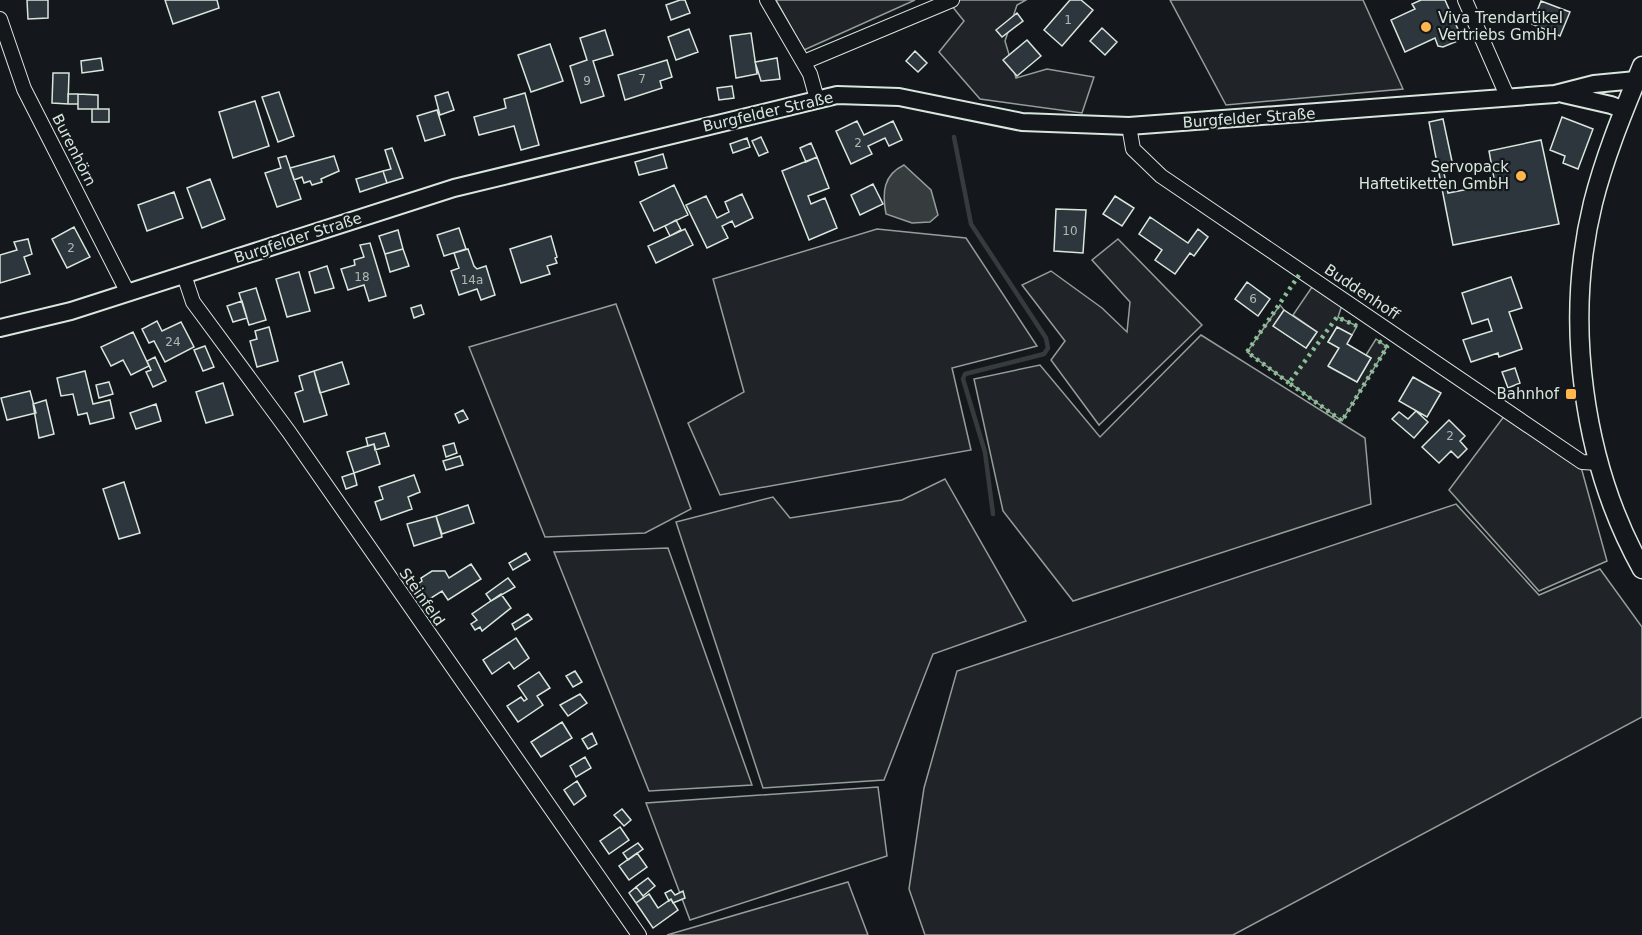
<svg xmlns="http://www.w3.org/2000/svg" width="1642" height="935" viewBox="0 0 1642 935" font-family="'DejaVu Sans',sans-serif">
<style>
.green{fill:#202428;stroke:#939e99;stroke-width:1.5}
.water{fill:#363b3e;stroke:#939e99;stroke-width:1.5}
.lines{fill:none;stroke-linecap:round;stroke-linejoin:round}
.stream{stroke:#363b3e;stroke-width:4.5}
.building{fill:#2c363c;stroke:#d8e6dc;stroke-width:1.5}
.minor-casing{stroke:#d8e6dc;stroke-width:16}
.tertiary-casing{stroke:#d8e6dc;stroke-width:20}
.secondary-casing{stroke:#d8e6dc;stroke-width:21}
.minor{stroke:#14181c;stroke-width:14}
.tertiary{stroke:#14181c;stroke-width:16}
.secondary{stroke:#14181c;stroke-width:18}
.hedge{stroke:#8ac095;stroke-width:4.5;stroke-dasharray:3 4.5;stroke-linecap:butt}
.poi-dot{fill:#ffb74d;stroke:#14181c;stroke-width:2}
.labels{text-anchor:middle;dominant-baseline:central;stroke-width:4.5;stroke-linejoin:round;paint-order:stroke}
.number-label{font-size:12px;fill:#adbab4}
.poi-label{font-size:15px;fill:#d8e6dc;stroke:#14181c;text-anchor:end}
.street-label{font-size:15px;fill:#d8e6dc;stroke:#14181c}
</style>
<rect width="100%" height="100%" fill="#14181c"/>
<path class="green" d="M776 0H915L804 50Z
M947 0H1026L1017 5 1005 41 1016 78 1047 69 1094 77 1082 113 980 99 939 52 964 21Z
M1170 0H1363L1403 89 1226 105Z
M877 229 966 238 1037 346 952 368 971 450 720 495 688 423 744 392 713 279Z
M1118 239 1202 325 1099 425 1051 360 1065 341 1022 285 1051 271 1102 308 1127 332 1130 302 1092 260Z
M1312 287 1342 305 1338 317 1357 326 1352 335 1337 327 1328 342 1339 348 1329 367 1357 382 1371 358 1366 355 1376 339 1387 347 1342 421 1247 352 1280 305 1284 310 1274 326 1306 348 1317 332 1293 315Z
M616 304 691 509 645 533 545 537 469 347Z
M1201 335 1365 438 1371 504 1073 601 1003 511 974 379 1040 365 1100 437Z
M1505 415 1581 467 1607 561 1539 591 1449 490Z
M945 479 1026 621 933 654 884 780 763 788 676 522 773 497 790 518 902 500Z
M1456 504 1539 595 1600 569 1642 627V717L1233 935H925L909 889 924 788 957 671Z
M668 548 752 785 649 791 554 552Z
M878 787 887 856 690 920 646 803Z
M848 882 868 935H667Z"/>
<path class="water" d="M904 165 931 190 938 215 930 222 912 223 886 214C882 193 883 175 904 165Z"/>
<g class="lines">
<path class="stream" d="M954 137 971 224 1046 338 1048 348 1044 354 965 374 963 379 985 452 993 514"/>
</g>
<path class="building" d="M27 0H48V18L28 19Z
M165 0H217L219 8 173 24Z
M680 0H685L690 13 671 20 666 5Z
M1070 0H1081L1093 10 1062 46 1044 30Z
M1421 0H1445L1460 34V40L1443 47 1438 46 1435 38 1405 52 1391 20 1415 9 1412 4Z
M1541 1 1570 12 1560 36 1532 24Z
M1017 13 1023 21 1002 37 996 30Z
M1102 28 1117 42 1105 55 1090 41Z
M689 29 698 52 676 60 668 37Z
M605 30 613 55 593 61 604 96 581 103 570 66 587 60 580 38Z
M751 33 757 74 736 78 730 36Z
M1027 40 1041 56 1017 76 1003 60Z
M550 44 563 81 531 92 518 55Z
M915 51 927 63 918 72 906 61Z
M101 58 103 70 82 73 81 61Z
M777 58 780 79 761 81 755 62Z
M667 60 672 77 660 81 662 88 625 100 618 75Z
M53 73H69L68 104 52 103Z
M732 86 734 98 719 100 717 88Z
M279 92 294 136 278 142 262 97Z
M448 92 454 110 440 115 435 96Z
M525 93 539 145 521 150 514 126 479 135 474 117 506 108 504 99Z
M68 94H78V104H68Z
M78 94 98 95V109H78Z
M255 101 269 146 233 158 219 112Z
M92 109H109V122H92Z
M437 110 445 135 425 141 417 116Z
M1562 117 1593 129 1578 169 1563 163 1565 156 1550 150Z
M1443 119 1453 166 1443 168 1448 193 1495 184 1489 151 1541 140 1559 224 1453 245 1429 122Z
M857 121 864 135 893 121 902 140 889 146 885 138 868 146 872 154 851 164 836 131Z
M761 137 768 152 759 156 752 141Z
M747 138 750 147 733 153 730 144Z
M811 143 817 157 806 162 800 148Z
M392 148 403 178 387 183 383 171 391 169 385 150Z
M663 154 667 168 639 175 635 162Z
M286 156 301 199 277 207 265 173 281 168 278 158Z
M334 156 339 171 321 179 322 182 312 185 310 181 304 183 302 177 294 180 290 168Z
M817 157 829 188 808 196 811 204 825 198 837 228 809 240 782 171Z
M383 171 387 183 360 192 356 179Z
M210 179 225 219 202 228 187 188Z
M873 184 883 204 860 215 851 195Z
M674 185 688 215 654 231 640 202Z
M174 192 183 218 147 231 138 205Z
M742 194 753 218 735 227 732 221 722 226 728 238 707 248 686 205 706 196 717 218 729 212 725 202Z
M1115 196 1134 208 1122 226 1103 214Z
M1056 209 1086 210 1083 253 1054 251Z
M1150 217 1188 243 1198 229 1208 237 1194 256 1190 253 1175 274 1155 260 1162 250 1139 234Z
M676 220 681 230 670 236 665 226Z
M74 227 90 257 67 268 52 239Z
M459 228 466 249 444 256 437 235Z
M685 229 693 245 656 263 648 246Z
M398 230 403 249 385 254 379 236Z
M551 236 557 257 555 258 557 263 547 266 550 274 521 283 510 249Z
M28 239 32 254 24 257 30 274 0 283V255L17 250 14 242Z
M370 243 386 296 369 301 364 285 348 290 341 269 355 265 354 260 364 257 360 245Z
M403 249 409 266 390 272 385 254Z
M468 249 474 266 477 269 486 266 495 295 481 300 477 289 459 295 451 271 459 268 454 253Z
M327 266 334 288 315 293 309 272Z
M299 272 310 311 287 317 276 279Z
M1511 277 1522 308 1509 312 1522 349 1499 357 1498 353 1471 362 1463 340 1492 331 1488 319 1472 324 1462 293Z
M1247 282 1270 299 1258 316 1235 299Z
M256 288 266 320 249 325 239 293Z
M242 301 247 318 233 322 227 306Z
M421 305 424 314 414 318 411 308Z
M1284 310 1317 332 1306 348 1273 326Z
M157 321 162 331 181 322 194 347 165 362 154 341 149 343 142 329Z
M269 327 278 361 257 367 250 341 257 339 255 331Z
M1337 327 1352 335 1347 344 1371 358 1357 382 1328 366 1339 348 1328 342Z
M133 332 149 366 131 375 123 360 111 366 101 347Z
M205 346 214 367 203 371 194 350Z
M155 357 166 381 153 387 146 372 151 370 147 361Z
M342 362 349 384 320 393 314 371Z
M1515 368 1520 383 1508 388 1502 372Z
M85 371 93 404 110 400 114 418 90 424 87 413 78 415 73 394 61 396 57 378Z
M314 371 327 415 304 422 295 393 303 390 299 376Z
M1413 377 1441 393 1427 417 1399 401Z
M109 382 113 394 99 398 96 385Z
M223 383 233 415 206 423 196 392Z
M30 391 36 413 7 420 1 398Z
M46 400 54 434 39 438 33 404Z
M156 404 161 421 136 429 130 413Z
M463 410 468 419 459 423 455 414Z
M1416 411 1428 422 1414 438 1392 419 1399 412 1408 419Z
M1449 420 1465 436 1460 441 1467 449 1458 458 1451 451 1439 463 1422 447Z
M385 433 389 446 375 450 374 444 368 446 366 438Z
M454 443 457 453 446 457 443 446Z
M374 444 380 464 354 473 347 452Z
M460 456 463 465 446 470 443 461Z
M354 473 357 485 346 489 342 477Z
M414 475 420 492 408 497 412 509 381 520 375 502 383 499 379 487Z
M124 482 140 533 119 539 103 489Z
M468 505 474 523 442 534 436 516Z
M436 516 442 537 414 546 407 524Z
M526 553 530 560 513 570 509 563Z
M471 564 481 579 448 600 442 591 428 600 418 584 422 581 421 578 432 571H445L449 578Z
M508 578 515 587 491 601 486 594Z
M501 594 511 608 482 631 480 627 475 630 471 624 477 620 472 614Z
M528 614 532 619 515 630 512 624Z
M516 638 529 658 514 669 509 662 492 674 483 660Z
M575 671 582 682 573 687 566 676Z
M539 672 550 688 537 696 543 705 518 722 507 706 521 697 524 701 527 699 518 686Z
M580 694 587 703 568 716 560 705Z
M562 722 572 738 541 757 531 742Z
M592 733 597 744 588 749 582 739Z
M585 757 591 768 576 777 570 766Z
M577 781 586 796 574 805 564 790Z
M622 809 631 820 624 826 614 815Z
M620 827 629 840 609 854 600 841Z
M638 843 643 849 628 860 623 853Z
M637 853 647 867 629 880 619 866Z
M648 878 655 886 643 896 636 887Z
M636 887 644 897 636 903 629 893Z
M671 890 675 895 683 891 685 898 673 903 671 899 669 901 665 893Z
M649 894 658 908 671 899 678 910 653 928 636 903Z"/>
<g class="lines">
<g class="minor-casing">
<path id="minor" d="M767 0 810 74 817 99
M1465 0 1508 98
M0 19 24 89 128 293
M804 62 952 0
M1129 126 1133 149 1161 176 1582 462 1599 463
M184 275 193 302 289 432 639 935"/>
</g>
<g class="tertiary-casing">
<path id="tertiary" d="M1563 94 1611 105 1624 110
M0 328 71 311 454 188 837 95 899 97 1022 122 1129 126 1555 94 1594 84 1636 80"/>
</g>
<g class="secondary-casing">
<path id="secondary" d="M1642 66C1624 110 1605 155 1593 203 1564 321 1582 462 1642 569"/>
</g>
<use href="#minor" class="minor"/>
<use href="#tertiary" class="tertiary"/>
<use href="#secondary" class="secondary"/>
<path class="hedge" d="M1357 326 1337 317 1289 383 1342 421 1387 347 1376 339
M1289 383 1247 352 1299 275"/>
</g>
<g class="poi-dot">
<circle cx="1426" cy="27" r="6"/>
<circle cx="1521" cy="176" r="6"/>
<rect x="1565" y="388" width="12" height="12" rx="3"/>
</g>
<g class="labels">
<g class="number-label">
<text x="1068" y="20">1</text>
<text x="642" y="79">7</text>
<text x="587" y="81">9</text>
<text x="858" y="143">2</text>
<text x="1070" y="231">10</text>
<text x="71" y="248">2</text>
<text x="362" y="277">18</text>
<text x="472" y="280">14a</text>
<text x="1253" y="299">6</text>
<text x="173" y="342">24</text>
<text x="1450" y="436">2</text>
</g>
<g class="poi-label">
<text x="1438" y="18" text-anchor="start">Viva Trendartikel<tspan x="1438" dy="17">Vertriebs GmbH</tspan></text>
<text x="1509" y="167">Servopack<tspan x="1509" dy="17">Haftetiketten GmbH</tspan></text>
<text x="1559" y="394">Bahnhof</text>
</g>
<g class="street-label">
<text transform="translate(768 112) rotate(-13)">Burgfelder Straße</text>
<text transform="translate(1249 118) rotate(-4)">Burgfelder Straße</text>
<text transform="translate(74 150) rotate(63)">Burenhörn</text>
<text transform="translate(298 238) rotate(-18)">Burgfelder Straße</text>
<text transform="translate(1362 292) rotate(34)">Buddenhoff</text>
<text transform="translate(422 597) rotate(55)">Steinfeld</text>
</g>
</g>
</svg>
